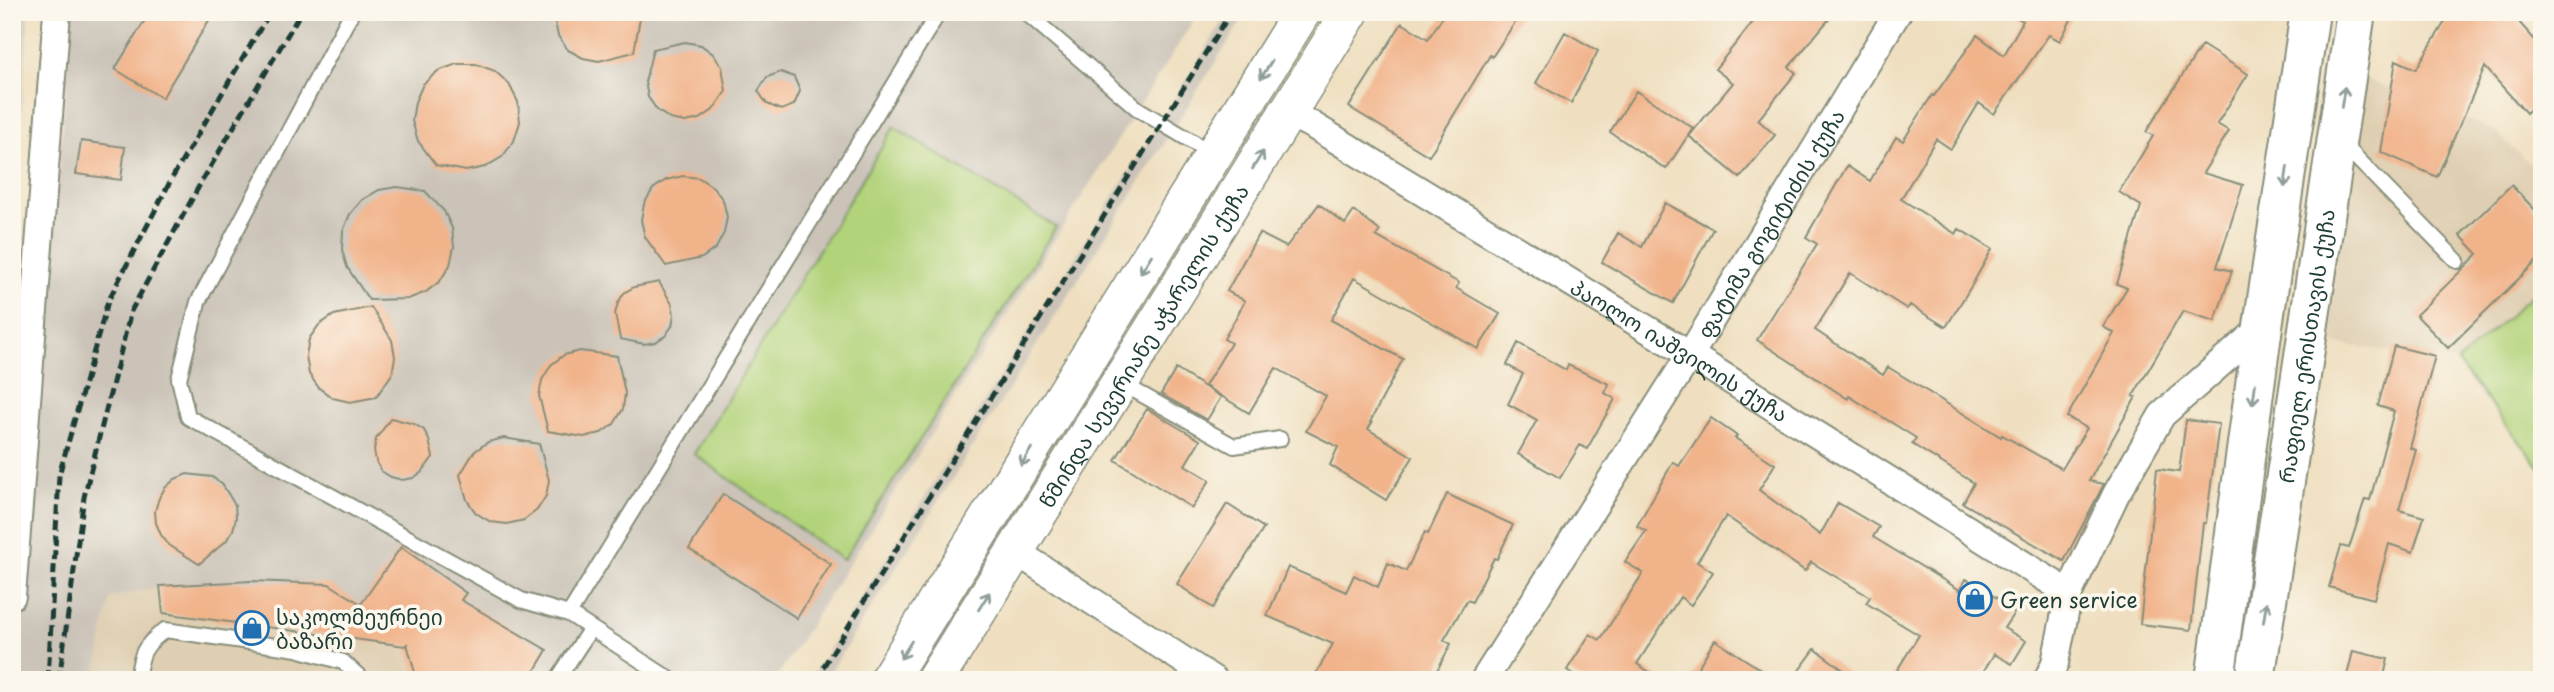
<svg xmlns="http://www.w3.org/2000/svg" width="2554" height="692" viewBox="0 0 2554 692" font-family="'Playpen Sans','Noto Sans Georgian',sans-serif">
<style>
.built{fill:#dfcfb2}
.industrial{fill:#cbc3b8}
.green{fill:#b2d37a;stroke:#688857;stroke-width:2}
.building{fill:#f1b38a}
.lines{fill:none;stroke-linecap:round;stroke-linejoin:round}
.lane-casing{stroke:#878e7a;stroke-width:18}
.street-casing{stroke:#878e7a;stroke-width:30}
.secondary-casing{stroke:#878e7a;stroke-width:40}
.primary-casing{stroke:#878e7a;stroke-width:42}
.lane{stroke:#fff;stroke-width:14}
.street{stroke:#fff;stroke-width:26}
.secondary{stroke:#fff;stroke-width:37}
.primary{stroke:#fff;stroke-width:38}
.rail{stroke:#1f3d34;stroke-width:5;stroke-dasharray:10 5;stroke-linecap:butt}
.oneway{stroke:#8f9e9a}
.labels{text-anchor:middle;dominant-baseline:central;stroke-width:7;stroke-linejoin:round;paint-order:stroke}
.street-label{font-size:21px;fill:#1f3d34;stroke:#fbf7ec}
.poi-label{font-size:21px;fill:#1f3d34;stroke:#fbf7ec;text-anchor:start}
</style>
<rect width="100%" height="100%" fill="#fbf7ec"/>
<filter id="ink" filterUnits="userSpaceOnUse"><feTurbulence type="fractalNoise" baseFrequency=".0143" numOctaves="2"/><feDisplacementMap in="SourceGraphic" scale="14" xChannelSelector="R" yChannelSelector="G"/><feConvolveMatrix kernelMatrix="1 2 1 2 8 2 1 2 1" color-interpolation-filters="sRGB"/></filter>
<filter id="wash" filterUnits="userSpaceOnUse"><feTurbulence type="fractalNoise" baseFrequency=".00686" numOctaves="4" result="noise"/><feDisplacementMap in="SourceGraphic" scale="28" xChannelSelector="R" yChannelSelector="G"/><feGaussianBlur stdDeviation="1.57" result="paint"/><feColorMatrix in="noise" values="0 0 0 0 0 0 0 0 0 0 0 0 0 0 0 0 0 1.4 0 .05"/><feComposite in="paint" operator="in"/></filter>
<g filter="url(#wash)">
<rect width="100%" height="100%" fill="#efdfc0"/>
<path class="built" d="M2347 71 2495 131 2542 176V286L2457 362 2306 339Z
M251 581 329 584 456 680H95L110 598 160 586Z"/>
<path class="industrial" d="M12 12H29L12 231Z
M72 12H1199L775 680H456L329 584 251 581 160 586 110 598 95 680H16Z
M1229 12H1247L825 680H810Z"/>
<path class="green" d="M894 127 1056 227 843 560 694 454Z
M2542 286V470L2457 362Z"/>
<g id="blocks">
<path class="building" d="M150 12H214L162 98 115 69Z
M553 12H641L634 52 599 61 583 58 568 50 558 36Z
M1446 12H1522L1492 57 1490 55 1429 156 1349 107 1402 23 1428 39Z
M1761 12H1835L1789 67 1796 73 1758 120 1775 135 1740 178 1689 136 1733 83 1715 69Z
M2007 12H2075L2060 41 2049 35 1994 114 1979 103 1951 149 1936 139 1901 199 1956 234 1959 229 1992 249 1972 285 1946 327 1910 305 1907 309 1850 273 1815 330 1883 375 1888 367 2001 437 2002 435 2062 469 2087 428 2067 417 2114 333 2103 327 2127 288 2117 284 2141 206 2119 192 2153 136 2146 132 2202 45 2248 74 2217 124 2229 131 2203 173 2243 185 2217 267 2232 271 2215 321 2183 311 2133 396 2136 397 2089 481 2104 484 2064 561 1963 503 1974 483 1912 444 1916 438 1849 396 1848 399 1757 340 1817 244 1806 237 1847 166 1870 181 1896 137 1903 141 1932 95 1934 96 1977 35 2004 55 2023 21Z
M2451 12H2510L2542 48V99L2526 113 2485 67 2437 177 2381 152 2396 60 2416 69Z
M1565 32 1598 51 1571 103 1536 83Z
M685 42 701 45 713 54 722 67 726 91 713 110 700 119 685 122 670 119 657 110 648 97 645 82 653 49Z
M457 64H476L495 71 509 84 518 102 520 122 514 141 502 157 485 167 466 171 436 165 418 141 412 121 415 102 423 84 438 71Z
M781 72 794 77 800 91 794 105 781 110 767 104 758 91 767 77Z
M1636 91 1693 128 1666 169 1610 132Z
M81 141 125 147 121 180 76 174Z
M683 176 699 178 713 187 723 200 727 217 724 233 716 248 702 258 666 266 645 237 641 220 644 204 653 189 666 180Z
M2511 185 2542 217V256L2448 348 2416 315 2478 254 2460 235Z
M397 187 425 191 444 211 452 228 454 247 450 265 440 281 426 292 408 299 369 300 347 267 342 250 343 231 350 214 362 200 379 190Z
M1665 203 1713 229 1673 303 1602 262 1618 233 1642 247Z
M1319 204 1345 224 1354 211 1380 231 1376 236 1459 283 1456 288 1500 314 1478 349 1354 278 1331 320 1403 359 1370 422 1372 423 1368 429 1413 457 1386 500 1330 465 1338 447 1306 431 1326 396 1276 368 1249 413 1205 386 1231 343 1224 339 1245 301 1227 291 1259 233 1286 247Z
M659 282 672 304 674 315 672 326 665 336 655 342 644 344 620 339 615 314 618 303 624 293 634 287Z
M371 307 392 340 395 357 392 374 376 397 350 402 333 398 319 388 309 374 306 356 309 339 319 325 334 315Z
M1518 343 1566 370 1568 365 1609 384 1605 393 1615 399 1587 449 1580 445 1560 478 1518 454 1537 420 1508 404 1523 374 1507 365Z
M2394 346 2435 356 2410 448 2416 450 2399 510 2424 517 2413 552 2389 544 2374 599 2329 587 2341 546 2349 548 2365 499 2370 500 2394 411 2378 406Z
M580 351 617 356 625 393 623 409 614 424 601 433 584 437 548 431 539 396 542 380 551 365 564 355Z
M1176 369 1221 397 1207 420 1161 394Z
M1147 409 1200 440 1185 465 1210 480 1192 508 1115 460Z
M391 418 414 424 424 430 429 440 433 457 422 472 413 478 402 480 391 477 381 471 376 461 374 450 376 439Z
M1711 418 1737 436 1735 438 1775 464 1759 490 1820 535 1838 503 1879 527 1873 537 1960 590 1966 579 2016 610 2004 628 2026 641 2012 664 1994 654 1978 680H1891L1919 635 1866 603 1870 597 1811 562 1805 571 1726 516 1697 562 1713 572 1691 605 1680 597 1637 664 1662 680H1582L1567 670 1590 634 1600 640 1643 573 1625 562 1646 531 1637 526 1673 462 1679 466Z
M2186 420 2219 424 2206 523H2203L2191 630 2140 624 2157 469 2179 472Z
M504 438 539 444 549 480 546 496 537 510 524 520 507 524 491 522 476 513 467 500 460 475 474 452 488 442Z
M187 474 212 477 222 484 235 505 236 518 233 530 226 541 199 564 169 545 161 535 156 523 155 511 159 498 165 488 175 479Z
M723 494 831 564 797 618 689 549Z
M1447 494 1513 525 1497 559 1494 558 1472 602 1467 600 1444 640 1451 644 1432 680H1312L1333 644 1267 616 1288 567 1346 592 1354 575 1378 587 1388 563 1406 571 1425 532 1428 534Z
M1227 504 1264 528 1213 608 1177 584Z
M401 547 466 593 461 600 547 650 529 680H417L407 644 405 646 163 613 160 586 251 581 329 584 361 604Z
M1715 640 1777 680H1690Z
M1815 649 1857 680H1792Z
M2353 651 2388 659 2383 680H2346Z"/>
</g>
</g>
<g filter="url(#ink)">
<use href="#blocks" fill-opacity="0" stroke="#878e7a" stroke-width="2"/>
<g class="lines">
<g class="lane-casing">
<path id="lane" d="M352 12 198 302 179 379 188 417 521 600 569 614 671 680
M1025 12 1138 109 1213 154
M2341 142 2457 261
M1121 383 1234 446 1280 439
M569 614 939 12
M137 680C141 653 143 646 165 630L297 649 343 662 363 680
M557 680 591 628"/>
</g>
<g class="street-casing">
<g id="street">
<path id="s1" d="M1288 113 1312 125 1690 355 2069 593"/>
<path d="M1015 551 1214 680"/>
<path d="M12 596 57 12"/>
<path id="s2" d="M1484 680 1690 355 1898 12"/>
<path d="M2047 680 2055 663 2069 593 2116 494 2162 415 2263 326"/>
</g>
</g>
<g class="secondary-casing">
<g id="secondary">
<path d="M888 680 1302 12"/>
<path id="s3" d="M935 680 1350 12"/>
</g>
</g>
<g class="primary-casing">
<g id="primary">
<path d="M2215 680 2263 326 2310 12"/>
<path id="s4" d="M2255 680 2356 12"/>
</g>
</g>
<use href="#lane" class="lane"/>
<use href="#street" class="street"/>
<use href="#secondary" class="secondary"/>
<use href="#primary" class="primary"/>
<path class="rail" d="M48 680 59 475 108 301 171 180 270 12
M59 680 84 497 131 311 198 188 301 12
M815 680 1231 12"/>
</g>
<defs><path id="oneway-shaft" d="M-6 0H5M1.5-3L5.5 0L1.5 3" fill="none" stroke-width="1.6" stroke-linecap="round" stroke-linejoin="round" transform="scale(1.75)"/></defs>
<g class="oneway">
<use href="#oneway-shaft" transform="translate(1266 70) rotate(122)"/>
<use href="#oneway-shaft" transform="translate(2343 97) rotate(-81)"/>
<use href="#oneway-shaft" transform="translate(1258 160) rotate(-58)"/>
<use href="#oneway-shaft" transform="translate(2286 177) rotate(98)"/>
<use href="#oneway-shaft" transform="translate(1146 264) rotate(122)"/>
<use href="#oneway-shaft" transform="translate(2254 394) rotate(98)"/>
<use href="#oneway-shaft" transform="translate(1026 457) rotate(122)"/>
<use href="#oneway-shaft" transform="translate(984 601) rotate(-58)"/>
<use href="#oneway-shaft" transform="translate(2265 612) rotate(-81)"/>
<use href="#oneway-shaft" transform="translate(906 650) rotate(122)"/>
</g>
</g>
<defs>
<g id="shop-ring" transform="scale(1.75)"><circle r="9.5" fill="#fbf7ec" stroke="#1f6fb2" stroke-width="1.5"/><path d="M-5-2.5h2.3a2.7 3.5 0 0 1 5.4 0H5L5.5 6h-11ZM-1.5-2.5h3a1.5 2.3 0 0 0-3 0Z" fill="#1f6fb2"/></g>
</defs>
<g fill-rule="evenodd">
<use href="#shop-ring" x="1975" y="599"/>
<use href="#shop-ring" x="252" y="628"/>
</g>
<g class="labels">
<g class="street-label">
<text stroke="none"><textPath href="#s2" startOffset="539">ფატიმა გოგიტიძის ქუჩა</textPath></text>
<text stroke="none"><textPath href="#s3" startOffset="394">წმინდა სევერიანე აჭარელის ქუჩა</textPath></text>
<text stroke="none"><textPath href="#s4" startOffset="338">რაფიელ ერისთავის ქუჩა</textPath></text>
<text stroke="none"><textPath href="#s1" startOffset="458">პაოლო იაშვილის ქუჩა</textPath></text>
</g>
<g class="poi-label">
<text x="2000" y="599">Green service</text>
<text x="276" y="616">საკოლმეურნეი<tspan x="276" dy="24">ბაზარი</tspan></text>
</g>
</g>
<rect width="2554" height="692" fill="none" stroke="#fbf7ec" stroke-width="42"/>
</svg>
